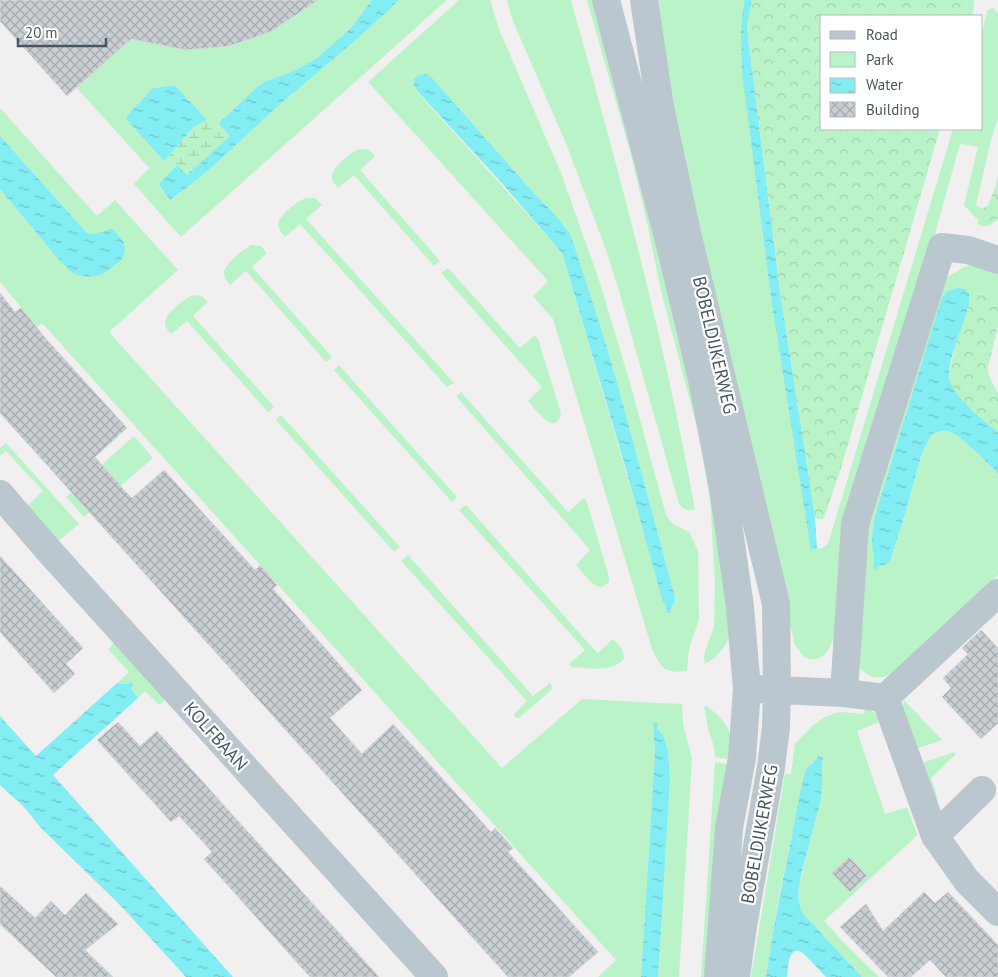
<svg xmlns="http://www.w3.org/2000/svg" width="998" height="977" viewBox="0 0 998 977" font-family="'PT Sans',sans-serif">
<style>
.green{fill:#baf3c8;fill-rule:evenodd}
.forest{fill:url(#forest-crowns)}
.wetland{fill:url(#wetland-marsh)}
.water{fill:url(#water-ripples)}
.building{fill:url(#building-cross-hatch);stroke:#d3d7dc}
.lines{fill:none;stroke-linecap:round;stroke-linejoin:round}
.minor{stroke:#bac7ce;stroke-width:28}
.labels{text-anchor:middle;dominant-baseline:central;stroke-width:4.5;stroke-linejoin:round;paint-order:stroke}
.street-label{font-size:18px;fill:#46575f;stroke:#fff}
</style>
<defs>
<pattern id="forest-crowns" width="20" height="18" patternUnits="userSpaceOnUse" patternTransform="scale(1.25)"><rect width="20" height="18" fill="#baf3c8"/><path d="M2 6a3 3 0 1 1 6 0M12 15a3 3 0 1 1 6 0" fill="none" stroke="#a1d2ae"/></pattern>
<pattern id="wetland-marsh" width="20" height="14" patternUnits="userSpaceOnUse" patternTransform="scale(1.25)"><rect width="20" height="14" fill="#baf3c8"/><path d="M1 5h8M5 5V1M11 12h8M15 12V8" fill="none" stroke="#a1d2ae"/></pattern>
<pattern id="water-ripples" width="26" height="14" patternUnits="userSpaceOnUse" patternTransform="scale(1.25)"><rect width="26" height="14" fill="#83edf4"/><path d="M2 4q2-2 4 0t4 0M15 11q2-2 4 0t4 0" fill="none" stroke="#6dc3c9"/></pattern>
<pattern id="building-cross-hatch" width="8" height="8" patternUnits="userSpaceOnUse" patternTransform="scale(1.25)"><rect width="8" height="8" fill="#c9ced3"/><path d="M0 0l8 8M0 8l8-8" fill="none" stroke="#a5aaae"/></pattern>
</defs>
<rect width="100%" height="100%" fill="#f2eff0"/>
<path class="green" d="M315 0H372L351 28 317 58 294 71 264 82 256 88 218 124 187 175 177 165 165 177 159 186 171 200C209 172 242 138 278 106 318 71 361 38 399 0H447L181 237 134 184 149 168 77 88 116 52 113 28 142 41 186 49 230 47 272 31 309 6ZM175 85 207 120 164 161 126 117 153 88Z
M459 0H490L499 29 561 173 599 280 630 383 666 515 673 524 689 532 698 551 699 619C697 627 694 634 691 642 688 651 688 661 687 671 664 673 662 670 652 649L553 319 533 296 548 281 368 82ZM414 85 467 119 507 162 548 209 566 227 620 393 675 597C676 602 676 604 671 607L647 544 562 253 558 248 418 93Z
M507 0H571C618 168 664 337 695 509 687 511 684 510 679 504L619 291 606 250 565 141 512 19Z
M587 0H602L694 384 732 632C726 645 719 657 705 664L704 659 705 651 714 627 715 582 710 500 699 435 661 291 648 227 631 155Z
M653 0H744L741 29 806 516 812 550 822 548 828 544 953 129H982V33L987 11 991 8 994 9 998 14V119L991 140 976 205 982 209 978 219 975 217 964 205 978 147 960 144 922 280 839 617C835 631 833 654 817 659 812 660 806 659 802 655 800 652 798 648 795 645L676 151Z
M0 108 96 215H98L115 200 178 270 109 332 502 768 582 699 682 704 683 724 692 759 679 977H658L662 915 670 778 668 751 657 729 653 723 655 753 641 977H598L616 960 42 323 37 327 0 282V189L58 259 70 271 101 233 93 234 87 233 0 136Z
M359 149 369 150 375 156 360 170 440 261 434 266 354 175 338 188C336 185 332 182 332 178 331 168 351 152 359 149Z
M306 198H315L322 205 306 219 454 383 447 387 300 224 285 237C282 234 279 230 278 226 277 216 298 201 306 198Z
M251 245 261 246 267 253 252 267 332 357 326 362 246 271 230 285C228 282 225 279 224 275 222 265 243 250 251 245Z
M976 265 998 273V296L969 293 965 289 873 554 875 562C881 565 885 567 890 561L906 511 922 453 931 435C935 434 941 431 946 431 959 432 988 464 998 474V575L892 673C878 682 866 677 857 664L863 526 945 278 966 266Z
M448 268 520 348 535 335 538 339 561 413C556 439 534 408 528 401L542 387 441 273Z
M193 295 202 296 208 302 193 316 274 407 268 412 187 321 171 334C169 332 166 328 165 324 164 314 185 298 193 295Z
M339 365 457 497 452 502 334 370Z
M461 392 568 512 584 498 587 502 609 577V582C607 584 604 586 602 587 593 588 581 570 576 565L590 550 456 396Z
M281 415 400 547 394 552 276 420Z
M134 436 153 458 84 517 66 497Z
M6 443 79 524 58 541 27 506 43 491 6 451 0 456V448Z
M466 505 590 645 598 653 613 639C620 646 624 650 624 659 611 673 589 668 572 667L569 664 585 650 459 510Z
M408 555 533 696 550 683 551 684 552 688 550 691 519 718 515 717 513 715 527 701 401 561Z
M116 641 167 698 159 705 145 691 138 698 128 684 117 683 129 672 108 649Z
M904 700 942 740 919 748 916 746 903 707Z
M706 706C718 714 729 725 732 740 733 746 732 754 732 760L715 757 713 744 708 729 704 707Z
M865 708C873 710 876 714 879 722L857 731 885 814 907 807 917 834 916 836 909 843 824 921 846 945 879 977H862L810 921 804 915 800 907 798 893 799 885 820 804 822 789V764L823 758C815 760 809 763 806 771L780 891 766 977H751L785 774H791L795 744 812 726 825 717 835 713 842 712 864 714Z
M954 752 956 754 931 778 938 800 937 801 922 763Z
M715 762 731 765 709 977H701Z"/>
<path class="forest" d="M752 0H974L973 16H822V129H940L841 468 825 515 823 519H817L815 517 780 292 749 46 747 25Z
M998 176V218C993 225 986 229 978 224V216L982 209 988 205 994 191Z
M969 293 998 296V326L988 367 989 376 998 393V433L959 398 950 385 949 375 955 345 969 299Z"/>
<path class="wetland" d="M207 120 213 121 231 136 187 175 177 165 164 161 194 127Z"/>
<path class="water" d="M372 0H399C361 38 317 72 276 108 241 139 209 173 170 200L159 185 165 177 177 165 187 175 230 136 218 124 256 88 264 82 294 71 317 58 351 28Z
M744 0H752L747 25 749 46 780 292 815 517 817 549 811 550 772 304 742 72 741 29Z
M426 74 433 79C466 117 500 154 533 192 546 206 561 219 571 236L604 338 620 393 675 597V603L671 607 670 613 666 612V606L663 602 623 459 562 253 499 180 418 92 414 85V79L420 75Z
M175 85 207 120 194 127 164 161 128 121 126 117 153 88Z
M0 136 87 233C96 235 103 232 112 228L123 241 125 248 124 255 120 261 103 274 95 276 85 277 77 275 70 271 58 259 0 189Z
M957 288 965 289 969 293C970 307 964 321 959 334 955 346 949 363 949 375 949 395 984 419 998 433V474C988 464 959 432 946 431 941 431 935 433 931 435L922 453 906 511 890 561C887 565 884 566 879 565L878 570 873 567C876 559 872 550 872 542 872 533 874 524 875 516L942 297 948 291Z
M131 682 133 685 131 688 138 698 53 775 233 977H186L121 906 41 828 24 807 0 785V716L36 756 117 683 128 684Z
M653 723H658L657 729 663 735 668 751 670 778 662 915 658 977H641L655 753Z
M818 756 823 758 822 764V789L820 804 801 875 798 893 800 907 804 915 810 921 862 977H826L803 953C788 944 788 968 787 977H766C773 931 781 886 791 841 795 818 799 796 805 773 808 763 816 763 818 756Z"/>
<path class="building" d="M0 0H318L272 31 230 46 186 50 131 39 67 96 0 21Z
M0 293 15 312 21 308 48 341 127 428 95 457 125 491 132 498 164 470 255 570 260 565 277 585 273 589 362 690 330 718 362 754 393 724 491 832 495 828 513 848 508 852 598 952 569 977H508L0 413Z
M0 556 83 648 66 664 75 674 54 693 0 632Z
M981 630 998 648V723L981 739 942 697 951 688 943 678 968 654 962 648Z
M118 722 140 746 157 731 379 977H310L204 859 212 852 179 816 171 822 97 740Z
M849 857 867 876 850 892 832 873Z
M0 886 35 918 51 901 65 915 86 893 118 924 85 950 113 977H56L0 924Z
M924 892 935 903 948 892 998 945V977H946L930 960 911 977H888L840 927 866 904 883 931Z"/>
<g class="lines">
<path class="minor" d="M606 0 670 245 702 379 723 488 740 607 747 689 742 758 729 828 718 977
M644 0 660 107 687 233 776 604 777 690 776 727 771 767 743 926 736 977
M0 494 50 552 434 977
M758 689 844 693 885 698 998 593
M844 693 855 524 942 247 968 250 998 260
M885 698 935 836 967 881 998 912
M935 836 982 790"/>
</g>
<g class="labels">
<g class="street-label">
<text transform="translate(715 345) rotate(77)">BOBELDIJKERWEG</text>
<text transform="translate(216 736) rotate(48)">KOLFBAAN</text>
<text transform="translate(759 834) rotate(-80)">BOBELDIJKERWEG</text>
</g>
</g>
<rect x="820" y="15" width="162" height="115" fill="#ffffff" stroke="#b5bcbf"/>
<rect x="830" y="31" width="25" height="8" fill="#bac7ce" stroke="#b5bcbf"/>
<text x="866" y="40" font-size="15" fill="#46575f">Road</text>
<rect x="830" y="52" width="25" height="15" fill="#baf3c8" stroke="#b5bcbf"/>
<text x="866" y="65" font-size="15" fill="#46575f">Park</text>
<rect x="830" y="78" width="25" height="15" fill="url(#water-ripples)" stroke="#b5bcbf"/>
<text x="866" y="90" font-size="15" fill="#46575f">Water</text>
<rect x="830" y="102" width="25" height="15" fill="url(#building-cross-hatch)" stroke="#b5bcbf"/>
<text x="866" y="115" font-size="15" fill="#46575f">Building</text>
<path d="M18 38v8h88v-8" fill="none" stroke="#46575f" stroke-width="2.5"/>
<text x="25" y="38" font-size="15" fill="#46575f" stroke="#ffffff" stroke-width="4" paint-order="stroke">20 m</text>
</svg>
